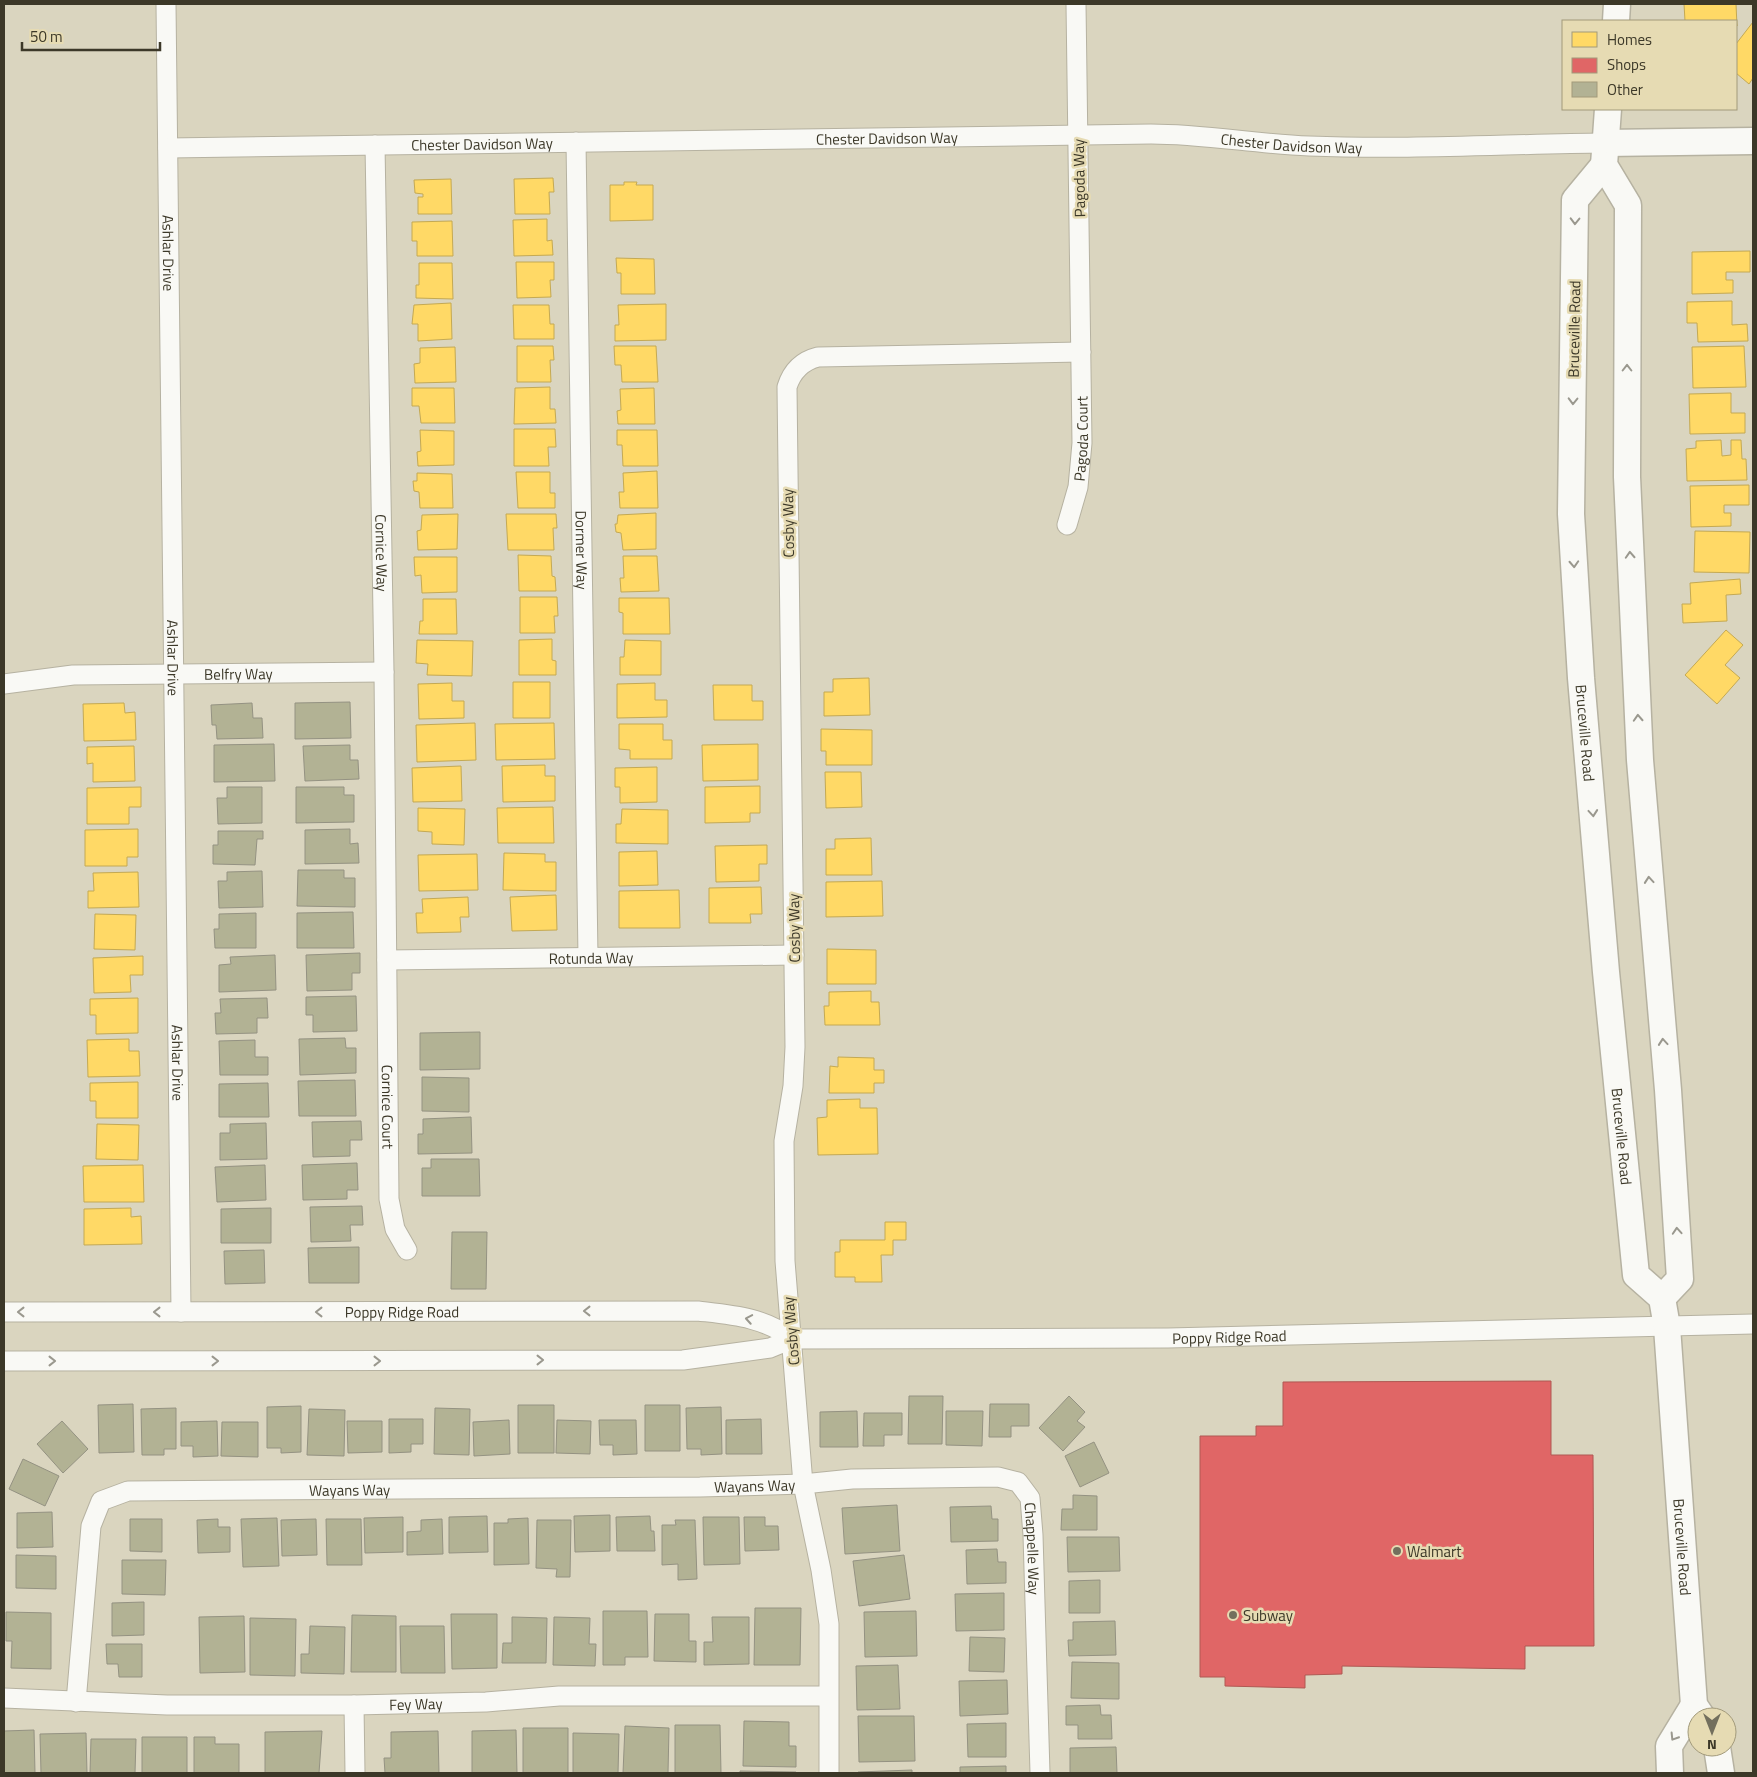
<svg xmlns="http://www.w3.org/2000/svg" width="1757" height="1777" viewBox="0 0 1757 1777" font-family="'Titillium Web',sans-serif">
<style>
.homes{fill:#ffd966;stroke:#c4a953}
.shops{fill:#e06666;stroke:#af5853}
.building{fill:#b2b294;stroke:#949282}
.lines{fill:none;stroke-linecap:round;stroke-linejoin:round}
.street-casing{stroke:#b6b2a1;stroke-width:21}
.secondary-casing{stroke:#b6b2a1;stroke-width:29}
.street{stroke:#f9f9f5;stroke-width:19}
.secondary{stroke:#f9f9f5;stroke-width:26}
.oneway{stroke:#9a988e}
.poi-dot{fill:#736f5d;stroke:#e6dbb3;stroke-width:2}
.labels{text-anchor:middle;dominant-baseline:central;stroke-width:5;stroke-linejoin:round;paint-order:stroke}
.street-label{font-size:15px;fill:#3c3828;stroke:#e6dbb3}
.poi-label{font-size:15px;fill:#3c3828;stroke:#e6dbb3;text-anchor:start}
</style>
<rect width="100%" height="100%" fill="#dad5bf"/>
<path class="homes" d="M1684 4H1736L1737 26 1736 21H1685Z
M1753 22V78L1749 84 1736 73V44Z
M553 178 554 192H549L550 214H515L514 179Z
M451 179 452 214H418V197H423V194L415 193 414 180Z
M624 182H637L636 185H653V220L610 221V185H624Z
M547 219V241L552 240 553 255 514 256 513 220Z
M452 221 453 256H417V241H412V222Z
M1750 251V272H1726V280H1733V293L1692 294V252Z
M616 258 654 259 655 294H621V273H617Z
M516 262H554V280H550L551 297 517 298Z
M419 263H452L453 299 416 298V285H419Z
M1732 301V325L1747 324 1748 341 1698 342 1697 323H1687V302Z
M451 303 452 339 418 341V324H412L414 305Z
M666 304V340L615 341V325H619L618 305Z
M513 305H549L550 324H554V339H514Z
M517 346H553L554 360H550L551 382H517Z
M614 346H656L658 382H622L621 365H615Z
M1744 346 1746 387 1693 388 1692 347Z
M455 347 456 382 415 383 414 364 420 363V348Z
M550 387V409H555L556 423 514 424 515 388Z
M412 388H454L455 423H421L419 406H412Z
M654 388 655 424H618L617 411 621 410 620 389Z
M1731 393V413H1745V433L1690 434 1689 394Z
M514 429H555L556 447H548L549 466H514Z
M420 430 454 431V465L418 466 417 452 421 451Z
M617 430H657L658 466H623L622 445H617Z
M1721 440 1722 456 1731 455V440H1741L1742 459H1746L1747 480 1687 481 1686 449 1696 448V441Z
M657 471 658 508H620L619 492H624L623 473Z
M516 472H550V493H555V508H518Z
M417 473 452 474 453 508H420L419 492 414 491 413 481H417Z
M1749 485V505H1724V513H1731V526L1691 527 1690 486Z
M656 513V549L623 550 621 533 616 532 615 524H617L618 515Z
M458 514 457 549 418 550 417 531 421 530 422 515Z
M506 514H556L557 528H553L554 550H508Z
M1695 531 1750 532 1749 573 1694 572Z
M518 555 551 556 552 576 555 577 556 591H519Z
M623 556H657L659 591 621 592 620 578H624Z
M414 557H457V592L422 593 421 575 415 576Z
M1740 579 1741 594 1726 595 1727 621 1683 623 1682 604H1691L1690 583Z
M520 597H557L558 616H554L555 633H520Z
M619 598H669L670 634H623V613L619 612Z
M423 599H456L457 634H419L420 621H423Z
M1726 630 1743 645 1725 665 1740 678 1717 704 1685 675Z
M552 639V660L556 661V675H519V640Z
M417 640 473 641 472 676 427 675 428 664 416 663Z
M625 640 661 641V675H620V657H624Z
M869 678 870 715 824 716V692H833V679Z
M513 682H550V718H513Z
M452 683V701H464V718L419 719 418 684Z
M655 683V700H667V717L617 718V684Z
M713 685H752V701H763V720H714Z
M124 703 125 713 135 712 136 740 84 741 83 704Z
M475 723 476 760 417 762 416 725Z
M554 723 555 759 496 760 495 724Z
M619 724H663V740H672V759H630V750L619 749Z
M821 729 872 730V765H826V751H821Z
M758 744V780L703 781 702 745Z
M134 746 135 781 93 782V763L87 764V747Z
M545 765V776H555V801L503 802 502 766Z
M461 766 462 801 413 802 412 768Z
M657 767V802L620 803V787H615V768Z
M825 772H861L862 807 826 808Z
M760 786V813H750V822L705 823V787Z
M141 787V807H129V824H87V788Z
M553 807 554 843H498L497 808Z
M418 808 465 809 464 845 432 844V832L418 831Z
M622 809 668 810V844L616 843V824H621Z
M138 829V857H127V866H85V830Z
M871 838 872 875H826V849H835V839Z
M767 845V864H759V881L716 882 715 846Z
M657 851 658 885 619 886V852Z
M504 853 545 854V862H556V891L503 890Z
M477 854 478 890 419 891 418 855Z
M138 872 139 907 88 908V891H94L93 873Z
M882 881 883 916 826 917V882Z
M761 887 762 914H750L751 923H709V888Z
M679 890 680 928H619V891Z
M556 895 557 930 512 931 510 897Z
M468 897 469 917H460L461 932 417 933 416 913H423L422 899Z
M95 914 136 915 135 950 94 949Z
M827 949 876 950V984H827Z
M143 956V975H130L131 992 94 993 93 958Z
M871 991V1002H879L880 1025H825L824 1006H829V992Z
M138 998V1033L96 1034V1015H90V999Z
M129 1039V1051H139L140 1076 88 1077 87 1040Z
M838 1057 874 1058V1070H884V1083H874V1093H829L830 1066 838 1067Z
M138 1082V1118H96V1101H90V1083Z
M860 1099V1108H877L878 1154 818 1155 817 1118 827 1117V1100Z
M97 1124 139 1125 138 1160 96 1159Z
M143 1165 144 1202H84L83 1166Z
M131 1208V1217L141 1216 142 1244 84 1245V1209Z
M885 1222H906V1240H893V1255H881L882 1282H855V1277H835V1252H840V1240H885Z"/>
<path class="shops" d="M1551 1381V1455H1593L1594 1646H1525V1669L1342 1666V1674L1305 1675V1688L1225 1686V1677H1200V1436H1256V1426H1283V1382Z"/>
<path class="building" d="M350 702 351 738 295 739V703Z
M252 703 253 718H262L263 738 217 739 216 725H212L211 705Z
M274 744 275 781 214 782V745Z
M350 745V760H358L359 779 305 781 303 746Z
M227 787H262V823L218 824 217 798H227Z
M296 787H344V795H354V822L296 823Z
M350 829V844L358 843 359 863 305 864V830Z
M218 831H263V839H257L255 865 213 864V845H218Z
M298 870H344V878H355V907L297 906Z
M262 871 263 907 219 908 218 881H227V872Z
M353 912 354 948H297V913Z
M256 913V948H215L214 929H219V914Z
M360 953V973H352V990L307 991 306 955Z
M275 955 276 990 219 992V965L231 964 230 957Z
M356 996 357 1031 313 1032V1015H306V997Z
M267 998 268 1018H257V1033L216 1034 215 1013H221L220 999Z
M480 1032V1069L420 1070V1033Z
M345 1038 346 1048H356V1073L300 1075 299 1039Z
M255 1040V1057H268V1075H220L219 1041Z
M422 1077 469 1078V1112L422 1111Z
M355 1080 356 1116H299L298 1081Z
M268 1083 269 1117H219V1084Z
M471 1117 472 1153 418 1154V1134H423V1119Z
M361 1121 362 1140H350V1156L313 1157 312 1122Z
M266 1123 267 1159 220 1160V1133H230V1124Z
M431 1159H479L480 1196H422V1168H431Z
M357 1163 358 1190H347V1199L303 1200 302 1165Z
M265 1165 266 1200 217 1202 215 1167Z
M362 1206 363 1225H350L351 1241 311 1242 310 1207Z
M271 1208V1243H221V1209Z
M452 1232H487L486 1289H451Z
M359 1247V1283H309L308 1248Z
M264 1250 265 1283 225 1284 224 1251Z
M909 1396H943L942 1444H908Z
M1069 1396 1085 1412 1077 1421 1085 1427 1063 1451 1039 1428Z
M133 1404 134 1452 99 1453 98 1405Z
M990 1404H1029V1426H1011V1437H989Z
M518 1405H554V1453H518Z
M645 1405H680V1451H645Z
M301 1406V1452L281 1453V1448H267V1407Z
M721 1407 722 1454 701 1455V1449H687L686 1408Z
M176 1408V1449H164V1455H142L141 1409Z
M435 1408 470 1409 469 1455 434 1454Z
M309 1409 345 1410 344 1456 307 1455Z
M857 1411 858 1447H820V1412Z
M946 1411H983L982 1446 946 1445Z
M864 1413H902V1435H884V1446H863Z
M389 1419H423V1444H411V1452L389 1453Z
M761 1419 762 1454H726V1420Z
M509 1420 510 1454 474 1456 473 1422Z
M557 1420 591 1421 590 1454 556 1453Z
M599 1420H636L637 1454 613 1455V1445H600Z
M62 1421 88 1449 63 1473 37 1444Z
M217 1421 218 1456 193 1457V1446H181V1422Z
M347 1421H382V1452L348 1453Z
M222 1422H258V1457L221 1456Z
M1094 1442 1109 1473 1080 1487 1065 1456Z
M23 1459 59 1476 45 1506 9 1489Z
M1073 1495 1097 1496V1530H1061L1062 1509H1073Z
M897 1505 900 1551 845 1554 842 1508Z
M991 1506 992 1519H998V1541L951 1542 950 1507Z
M52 1512 53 1547 17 1548V1513Z
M610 1515V1551L575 1552 574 1516Z
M487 1516 488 1552 449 1553V1517Z
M650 1516 651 1531H654L655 1551H617L616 1517Z
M403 1517V1552L365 1553 364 1518Z
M703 1517H739L740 1564 704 1565Z
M744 1517H765V1526H778L779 1550 745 1551Z
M277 1518 279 1566 243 1567 241 1519Z
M528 1518 529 1564 494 1565V1523H508V1519Z
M130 1519H162V1552L130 1551Z
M218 1519V1527H230V1552L198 1553 197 1520Z
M316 1519 317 1555 282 1556 281 1520Z
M326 1519H361L362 1565H327Z
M442 1519 443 1554 407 1555V1532L421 1531V1520Z
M537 1520H571L570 1577H556L557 1569 536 1568Z
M675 1520H695L697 1579 678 1580V1564L662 1565V1525H676Z
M1067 1537H1119L1120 1571 1068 1572Z
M997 1549 998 1562H1006V1583L967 1584 966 1550Z
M16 1555 56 1556V1589L16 1588Z
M904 1555 910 1599 859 1606 853 1561Z
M122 1560H166L165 1595 122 1594Z
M1100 1580V1613H1069V1581Z
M1004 1593V1630L956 1631 955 1594Z
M144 1602V1635L112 1636V1603Z
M755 1608H801L800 1665H754Z
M603 1611H647L648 1657H625V1665H603Z
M916 1611 917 1656 865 1657 864 1612Z
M6 1612 51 1613V1669L11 1668 12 1641H6Z
M451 1614H497V1668L452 1669Z
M655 1614H689V1641H696V1662L654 1661Z
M352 1615 396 1616V1672H351Z
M244 1616 245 1672 200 1673 199 1617Z
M512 1617 547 1618 546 1663H502L503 1643H512Z
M554 1617 590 1618 589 1644H596L595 1666 553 1665Z
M712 1617H749V1664L704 1665V1642H713Z
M250 1618 296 1619 295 1676 250 1675Z
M1115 1621 1116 1655 1069 1656 1068 1640H1073V1622Z
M310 1626 345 1627 344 1674 301 1673V1654H309Z
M400 1626H444L445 1673H401Z
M970 1637 1005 1638 1004 1672 969 1671Z
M106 1644H142V1677H119L118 1664H107Z
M1072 1662 1119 1663V1699L1071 1698Z
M898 1665 900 1709 857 1710 856 1666Z
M1007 1680 1008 1714 960 1716 959 1681Z
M1100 1705 1101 1715H1111L1112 1739H1078V1725H1066V1706Z
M858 1716H914L915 1761 859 1762Z
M744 1721 789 1722V1746H796V1767L743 1766Z
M1006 1723V1757H968L967 1724Z
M675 1725H720L721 1773H675Z
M625 1726 669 1728 668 1773H623Z
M523 1728H568V1773H523Z
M34 1730 35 1773H4V1731Z
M516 1730 517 1773H472V1731Z
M322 1731 319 1773H265V1732Z
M438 1731 439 1773H385L384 1758H391V1732Z
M86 1733 87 1773H41L40 1734Z
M573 1733 619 1734 618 1773H573Z
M142 1737H187V1773H142Z
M194 1737H215V1744H239V1773H194Z
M91 1739H136L135 1773H90Z
M1116 1747 1117 1773H1070V1748Z
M1006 1766V1773H960V1767Z
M912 1770V1773H858V1772Z
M740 1771 796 1772V1773H740Z"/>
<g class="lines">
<g class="street-casing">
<g id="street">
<path id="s1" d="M166 4 181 1312"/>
<path id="s2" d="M576 142 588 957"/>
<path id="s3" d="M375 145 384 672 389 1199 395 1229 407 1250"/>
<path id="s4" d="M168 148 1151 134C1204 134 1256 144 1309 146 1408 150 1506 144 1605 143"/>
<path id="s5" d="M1067 525 1078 487 1082 443 1076 4"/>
<path id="s6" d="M4 684 73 675 384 672"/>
<path id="s7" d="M387 960 794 955"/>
<path id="s8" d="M4 1312 698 1311C732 1315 764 1317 792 1339"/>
<path id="s9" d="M4 1361 683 1360 770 1348 792 1339 1168 1338 1753 1324"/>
<path id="s10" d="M4 1698 167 1705H354L486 1702 559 1696H828"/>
<path id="s11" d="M76 1702 91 1526 101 1501 128 1491 700 1487 803 1484 852 1479 998 1477 1018 1482 1030 1498 1033 1535 1040 1773"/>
<path d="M354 1705 355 1773"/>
<path d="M829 1773V1624L821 1570 803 1484 785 1261 784 1141 793 1086 795 1047 787 387C792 371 802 361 818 357L1081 352"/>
</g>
</g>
<g class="secondary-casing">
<g id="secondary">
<path d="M1616 21 1617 4"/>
<path d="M1608 109 1604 165 1628 205 1627 477 1640 760 1668 1090 1680 1279 1662 1298"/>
<path d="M1605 143 1753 141"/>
<path id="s12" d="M1604 165 1575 200 1571 514 1581 678 1606 972 1636 1275 1662 1298 1667 1327 1694 1705 1702 1717"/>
<path d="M1717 1747 1721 1773"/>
<path d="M1670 1773 1669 1746 1694 1705"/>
</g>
</g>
<use href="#street" class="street"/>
<use href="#secondary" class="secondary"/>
</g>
<defs><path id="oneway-chevron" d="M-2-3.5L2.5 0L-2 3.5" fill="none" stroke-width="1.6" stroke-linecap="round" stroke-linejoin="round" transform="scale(1.25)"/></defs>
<g class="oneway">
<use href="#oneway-chevron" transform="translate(1575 221) rotate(91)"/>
<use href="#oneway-chevron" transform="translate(1627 368) rotate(-90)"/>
<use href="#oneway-chevron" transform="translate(1573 401) rotate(91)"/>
<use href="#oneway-chevron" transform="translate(1630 555) rotate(-93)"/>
<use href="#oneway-chevron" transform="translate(1574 564) rotate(87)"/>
<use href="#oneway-chevron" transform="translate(1638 718) rotate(-93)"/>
<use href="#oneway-chevron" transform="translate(1593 813) rotate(85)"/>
<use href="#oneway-chevron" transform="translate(1649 880) rotate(-95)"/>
<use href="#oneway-chevron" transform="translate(1663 1042) rotate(-95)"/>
<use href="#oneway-chevron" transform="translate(1677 1231) rotate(-94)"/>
<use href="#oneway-chevron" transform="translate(587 1311) rotate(180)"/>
<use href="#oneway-chevron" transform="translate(21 1312) rotate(180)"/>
<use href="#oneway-chevron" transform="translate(157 1312) rotate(180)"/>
<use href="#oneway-chevron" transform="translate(319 1312) rotate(180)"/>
<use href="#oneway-chevron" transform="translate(749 1319) rotate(-170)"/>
<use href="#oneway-chevron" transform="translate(540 1360)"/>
<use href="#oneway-chevron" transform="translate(52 1361)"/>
<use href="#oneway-chevron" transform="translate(215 1361)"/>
<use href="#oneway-chevron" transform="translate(377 1361)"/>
<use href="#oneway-chevron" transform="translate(1674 1737) rotate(122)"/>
</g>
<g class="poi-dot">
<circle cx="1397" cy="1551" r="5"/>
<circle cx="1233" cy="1615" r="5"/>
</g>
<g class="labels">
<g class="street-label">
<text stroke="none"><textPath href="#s4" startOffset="719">Chester Davidson Way</textPath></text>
<text stroke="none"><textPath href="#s4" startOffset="1124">Chester Davidson Way</textPath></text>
<text stroke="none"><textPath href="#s4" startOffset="314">Chester Davidson Way</textPath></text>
<text transform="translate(1079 178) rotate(-91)">Pagoda Way</text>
<text stroke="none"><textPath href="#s1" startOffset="249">Ashlar Drive</textPath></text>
<text transform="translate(1574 329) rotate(-89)">Bruceville Road</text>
<text stroke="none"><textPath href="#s5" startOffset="88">Pagoda Court</textPath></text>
<text transform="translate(788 523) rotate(-91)">Cosby Way</text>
<text stroke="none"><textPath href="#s2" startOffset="408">Dormer Way</textPath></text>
<text stroke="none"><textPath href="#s3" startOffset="408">Cornice Way</textPath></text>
<text stroke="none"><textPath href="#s1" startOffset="654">Ashlar Drive</textPath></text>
<text stroke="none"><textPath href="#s6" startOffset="235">Belfry Way</textPath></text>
<text stroke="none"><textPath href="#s12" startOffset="579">Bruceville Road</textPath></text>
<text transform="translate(794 928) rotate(-91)">Cosby Way</text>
<text stroke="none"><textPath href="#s7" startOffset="204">Rotunda Way</textPath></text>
<text stroke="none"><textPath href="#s1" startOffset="1059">Ashlar Drive</textPath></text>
<text stroke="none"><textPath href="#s3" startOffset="962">Cornice Court</textPath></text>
<text stroke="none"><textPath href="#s12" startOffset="984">Bruceville Road</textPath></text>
<text stroke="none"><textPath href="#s8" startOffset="398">Poppy Ridge Road</textPath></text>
<text transform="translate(791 1331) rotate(-95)">Cosby Way</text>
<text stroke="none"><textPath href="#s9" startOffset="1228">Poppy Ridge Road</textPath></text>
<text stroke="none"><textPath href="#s11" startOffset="859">Wayans Way</textPath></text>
<text stroke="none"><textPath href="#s11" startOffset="454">Wayans Way</textPath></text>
<text stroke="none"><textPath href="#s12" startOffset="1408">Bruceville Road</textPath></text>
<text stroke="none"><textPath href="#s11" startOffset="1194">Chappelle Way</textPath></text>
<text stroke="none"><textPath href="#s10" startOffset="412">Fey Way</textPath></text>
</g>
<g class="poi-label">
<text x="1407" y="1551">Walmart</text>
<text x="1243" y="1615">Subway</text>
</g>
</g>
<rect width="1757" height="1777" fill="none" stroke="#3c3828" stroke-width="10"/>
<rect x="1562" y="20" width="175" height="90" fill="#e6dbb3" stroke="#a29a7b"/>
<rect x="1572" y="32" width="25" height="15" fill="#ffd966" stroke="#a29a7b"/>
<text x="1607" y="45" font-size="15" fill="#3c3828">Homes</text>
<rect x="1572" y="58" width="25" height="15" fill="#e06666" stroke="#a29a7b"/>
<text x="1607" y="70" font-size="15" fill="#3c3828">Shops</text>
<rect x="1572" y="82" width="25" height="15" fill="#b2b294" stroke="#a29a7b"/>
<text x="1607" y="95" font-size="15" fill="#3c3828">Other</text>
<g transform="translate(1712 1732) rotate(180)"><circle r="24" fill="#e6dbb3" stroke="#a29a7b"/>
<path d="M0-4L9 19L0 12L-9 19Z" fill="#736f5d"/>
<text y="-8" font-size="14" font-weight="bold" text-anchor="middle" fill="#3c3828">N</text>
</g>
<path d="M22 42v8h138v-8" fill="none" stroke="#3c3828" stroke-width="2.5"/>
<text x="30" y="42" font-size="15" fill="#3c3828" stroke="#e6dbb3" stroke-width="4" paint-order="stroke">50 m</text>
</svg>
